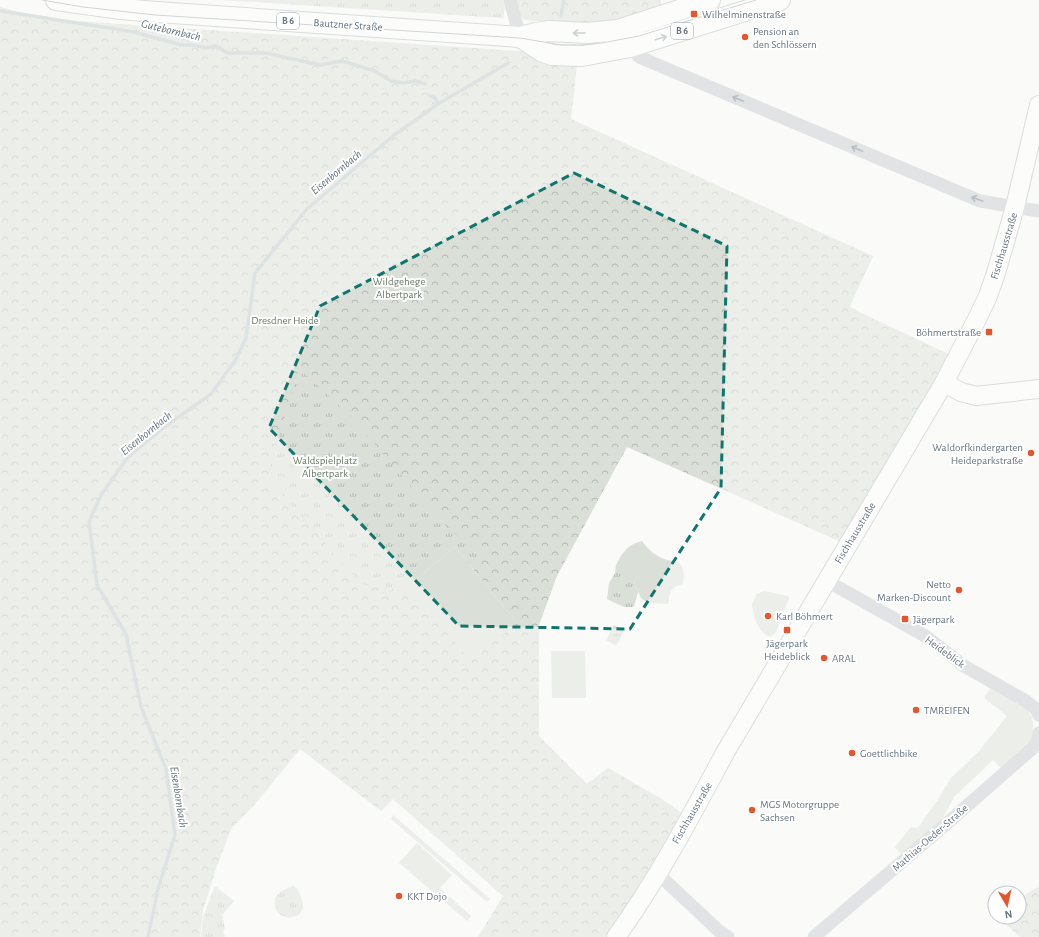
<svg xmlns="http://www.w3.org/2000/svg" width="1039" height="937" viewBox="0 0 1039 937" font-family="'Alegreya Sans',sans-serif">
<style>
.grass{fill:#dadfd7}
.forest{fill:url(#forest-crowns);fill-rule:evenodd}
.park{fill:url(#park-tufts)}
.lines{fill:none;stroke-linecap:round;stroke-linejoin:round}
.stream{stroke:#bbc7cb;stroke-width:3.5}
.secondary-casing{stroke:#b3babf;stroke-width:20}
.primary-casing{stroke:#b5babe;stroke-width:22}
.street{stroke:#c3c8cc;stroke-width:13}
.secondary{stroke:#fff;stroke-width:18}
.primary{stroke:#fff;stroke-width:20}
.tram{stroke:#a2aab0;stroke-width:1}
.oneway{stroke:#939fa8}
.oneway2{stroke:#6a7a87}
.marked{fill:none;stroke:#0f766e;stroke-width:3;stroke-dasharray:8 5;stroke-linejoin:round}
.poi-dot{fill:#e4572e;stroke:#fff;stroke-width:1.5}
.labels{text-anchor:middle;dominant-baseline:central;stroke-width:4;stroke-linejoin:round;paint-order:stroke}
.shield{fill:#fff;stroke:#939fa8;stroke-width:1}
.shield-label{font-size:10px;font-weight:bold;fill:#657683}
.poi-label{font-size:11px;fill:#657683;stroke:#fff;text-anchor:start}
.street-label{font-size:11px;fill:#657683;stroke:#fff}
.park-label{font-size:11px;fill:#687a64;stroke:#fff}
.water-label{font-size:12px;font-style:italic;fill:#60757c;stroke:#fff}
</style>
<defs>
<pattern id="forest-crowns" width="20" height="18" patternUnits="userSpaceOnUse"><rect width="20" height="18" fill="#dadfd7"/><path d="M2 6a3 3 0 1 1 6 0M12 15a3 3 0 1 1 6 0" fill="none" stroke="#b4b9b4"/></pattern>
<pattern id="park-tufts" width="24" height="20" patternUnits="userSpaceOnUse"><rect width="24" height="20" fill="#dadfd7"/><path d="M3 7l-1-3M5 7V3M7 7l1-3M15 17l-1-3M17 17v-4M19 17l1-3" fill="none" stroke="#b4b9b4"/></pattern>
</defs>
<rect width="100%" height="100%" fill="#fafaf8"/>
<path class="grass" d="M642 541C648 550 657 557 667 560 670 561 676 561 679 563 685 567 684 578 683 584 673 586 668 592 669 603L666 604 648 603 641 598 634 583 637 576 620 566 616 565C622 553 628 544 642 541Z
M455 547 517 623 470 662 408 586Z
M764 591 788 596 789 598 776 632 770 637C757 631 754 617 752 604L757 594Z
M551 651H585L586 698H552Z
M991 687 1027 709 1032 717 1033 725V735L1030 743 1002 769 993 760 954 797 942 820 902 856 895 847 911 827 918 828 939 798 951 778 979 751 1007 716 984 698Z
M393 815 490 899 487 902 391 819Z
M417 843 452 875 440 888 471 916 467 921 399 863Z"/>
<path class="forest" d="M514 0H661V10L621 22 572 24 524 20 517 9Z
M0 7 45 19 578 55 571 119 873 256 850 306 859 312 951 355 841 542 627 447 557 576 539 625V736L587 784 608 768 660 798 682 813 608 937H478L503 896 393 799 381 811 300 749 257 802 231 829 217 866 203 910 200 937H0ZM455 547 517 623 470 661 408 586Z
M1039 886V937H1020L998 917H1019V899Z"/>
<path class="park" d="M222 0H503L505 9 503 18Z
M299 368 350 416 452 533 482 541 480 554 471 566 456 546 398 590 361 584 267 478Z
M616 565C624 566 632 568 637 576L634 583 638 592 634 607H624L607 599 609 583 615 573Z
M614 625 624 631 616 646 606 640Z
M215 886 234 901 222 915 225 928 223 931 225 937H201L203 917Z
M293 886 297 888C299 893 303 900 303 906 302 923 271 922 275 898L281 891Z"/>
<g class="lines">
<path class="stream" d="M1 11 134 32 181 45H193L206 48 216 46 228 53H266L320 65 342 61 375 71 391 81 402 83 416 81 425 84
M561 16 564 0
M430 96 435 98 438 104
M148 937 158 889 175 835 166 769 141 707 126 634 97 585 89 522 101 495 128 457 163 428 211 394 235 361 246 338 255 273 307 209 393 136 438 104 508 63"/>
<g class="secondary-casing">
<path id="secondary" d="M944 383 961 392 976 396 1039 389
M616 937C658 879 692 814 726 751L944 383 976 321 988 296 996 273 1015 207 1039 105"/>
</g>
<g class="primary-casing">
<path id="primary" d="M56 0 121 9 157 12 520 37 536 33 549 31 587 33 618 30 710 0
M520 37 541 51 552 55 582 56 630 47 780 0"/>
</g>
<path class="street" d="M510 0 520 37
M626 41 639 57 980 201 1039 211
M827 581 927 637 964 666 1026 701 1036 709 1039 715
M657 873 719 931 728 937
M814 937 945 825 1033 748 1038 740 1039 733"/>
<use href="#secondary" class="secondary"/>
<use href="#primary" class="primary"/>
<path class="tram" d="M42 0 83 7 155 15 520 38 561 45H584L602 43 639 36 756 0"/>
</g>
<defs><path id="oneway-shaft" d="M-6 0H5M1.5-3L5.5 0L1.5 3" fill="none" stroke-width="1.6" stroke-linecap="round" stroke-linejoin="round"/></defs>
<g class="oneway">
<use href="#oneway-shaft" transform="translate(579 33) rotate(-180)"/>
<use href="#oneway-shaft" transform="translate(661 38) rotate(-17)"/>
</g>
<g class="oneway2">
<use href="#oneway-shaft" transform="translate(738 99) rotate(-157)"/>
<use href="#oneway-shaft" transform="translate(857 149) rotate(-157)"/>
<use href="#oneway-shaft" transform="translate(977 199) rotate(-161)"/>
</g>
<path d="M0 0H1039V937H0ZM574 173 727 246 721 488 630 629 459 626 269 428 320 306Z" fill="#fafaf8" fill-opacity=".55" fill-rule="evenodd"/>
<path class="marked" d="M574 173 727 246 721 488 630 629 459 626 269 428 320 306Z"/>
<g class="poi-dot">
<rect x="690" y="10" width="8" height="8" rx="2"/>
<circle cx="745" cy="37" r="4"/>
<rect x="985" y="328" width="8" height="8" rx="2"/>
<circle cx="1031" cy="453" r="4"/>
<circle cx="959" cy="590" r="4"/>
<circle cx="768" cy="616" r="4"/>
<rect x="901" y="615" width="8" height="8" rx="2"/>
<rect x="783" y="626" width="8" height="8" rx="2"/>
<circle cx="824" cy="658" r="4"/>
<circle cx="916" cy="710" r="4"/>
<circle cx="852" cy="753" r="4"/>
<circle cx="752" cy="810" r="4"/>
<circle cx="399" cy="896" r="4"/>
</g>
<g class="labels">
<g class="shield">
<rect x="277" y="13" width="22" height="16" rx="3"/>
<rect x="671" y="23" width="22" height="16" rx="3"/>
</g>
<g class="shield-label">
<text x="288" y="21">B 6</text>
<text x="682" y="31">B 6</text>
</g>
<g class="poi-label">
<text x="702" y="14">Wilhelminenstraße</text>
<text x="753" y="31">Pension an<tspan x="753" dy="13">den Schlössern</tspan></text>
<text x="981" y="332" text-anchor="end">Böhmertstraße</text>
<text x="1023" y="447" text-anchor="end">Waldorfkindergarten<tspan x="1023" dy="13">Heideparkstraße</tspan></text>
<text x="951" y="584" text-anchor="end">Netto<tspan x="951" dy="13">Marken-Discount</tspan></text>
<text x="776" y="616">Karl Böhmert</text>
<text x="913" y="619">Jägerpark</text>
<text x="787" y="643" text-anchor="middle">Jägerpark<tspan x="787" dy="13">Heideblick</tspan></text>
<text x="832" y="658">ARAL</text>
<text x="924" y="710">TMREIFEN</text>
<text x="860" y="753">Goettlichbike</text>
<text x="760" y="804">MGS Motorgruppe<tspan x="760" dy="13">Sachsen</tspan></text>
<text x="407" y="896">KKT Dojo</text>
</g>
<g class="street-label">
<text transform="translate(348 25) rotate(4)">Bautzner Straße</text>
<text transform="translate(1004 246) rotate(-73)">Fischhausstraße</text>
<text transform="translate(855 533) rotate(-59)">Fischhausstraße</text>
<text transform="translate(945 652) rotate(36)">Heideblick</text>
<text transform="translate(692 813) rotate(-60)">Fischhausstraße</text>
<text transform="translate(930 838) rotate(-41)">Mathias-Oeder-Straße</text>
</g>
<g class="park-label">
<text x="399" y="281">Wildgehege<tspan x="399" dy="13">Albertpark</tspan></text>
<text x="285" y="320">Dresdner Heide</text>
<text x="325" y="460">Waldspielplatz<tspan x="325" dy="13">Albertpark</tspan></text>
</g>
<g class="water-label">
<text transform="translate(171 30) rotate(13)">Gutebornbach</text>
<text transform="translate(336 172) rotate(-40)">Eisenbornbach</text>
<text transform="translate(146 433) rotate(-39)">Eisenbornbach</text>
<text transform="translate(179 797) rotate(81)">Eisenbornbach</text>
</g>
</g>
<g transform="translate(1007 905) rotate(171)"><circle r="19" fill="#ffffff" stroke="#c1c8cd"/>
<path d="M0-3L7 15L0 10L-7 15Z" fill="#e4572e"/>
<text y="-6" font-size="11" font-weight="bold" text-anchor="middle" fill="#657683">N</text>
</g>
</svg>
